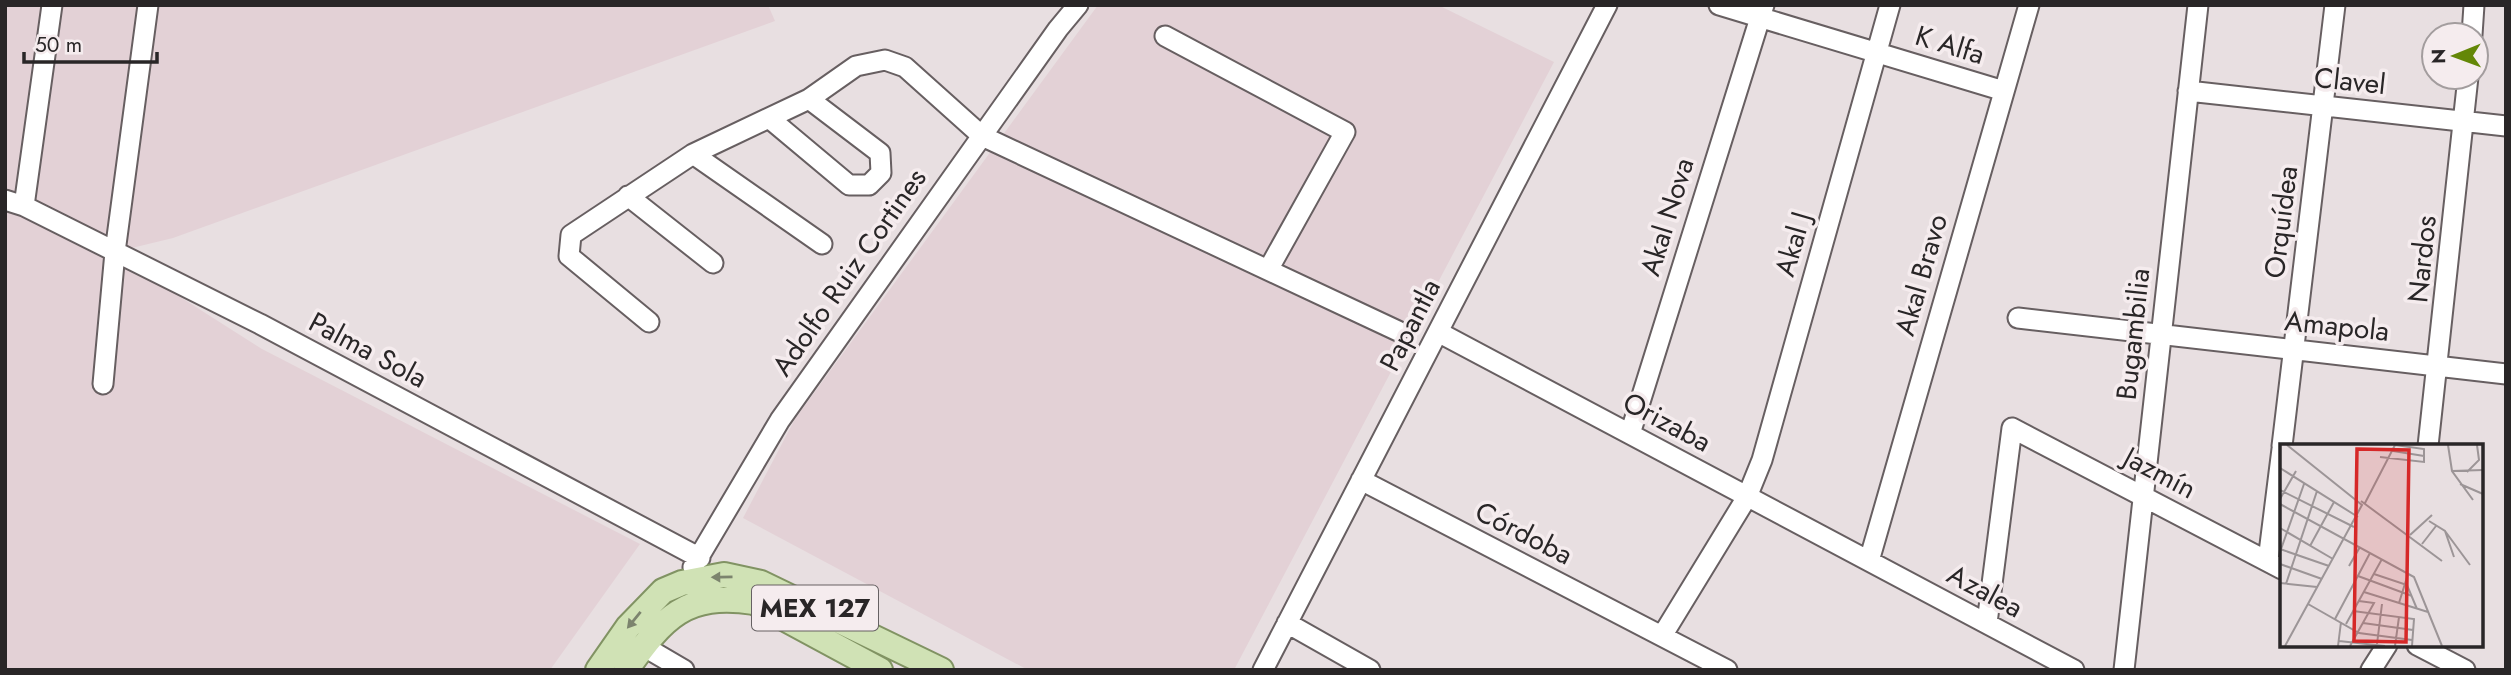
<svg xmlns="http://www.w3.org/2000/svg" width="2511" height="675" viewBox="0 0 2511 675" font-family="Jost,sans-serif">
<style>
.built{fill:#e3d1d6}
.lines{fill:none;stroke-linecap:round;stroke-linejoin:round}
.minor-casing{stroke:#675f61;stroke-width:23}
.major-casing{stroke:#819363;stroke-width:28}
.minor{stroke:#fff;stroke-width:19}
.major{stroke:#d0e2b5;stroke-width:24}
.oneway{fill:#7c846e}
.labels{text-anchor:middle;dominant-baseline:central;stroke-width:7;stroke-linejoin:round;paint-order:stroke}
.shield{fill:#f5ecee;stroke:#666163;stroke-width:2}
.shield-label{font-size:26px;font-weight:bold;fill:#292627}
.street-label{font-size:28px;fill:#292627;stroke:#f5ecee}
.inset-road{fill:none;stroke:#9c9597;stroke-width:2}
.view{fill:#d62828;fill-opacity:0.15;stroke:#d62828;stroke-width:3.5}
.inset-edge{fill:none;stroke:#292627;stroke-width:3.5}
</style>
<rect width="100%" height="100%" fill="#e8dfe1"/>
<path class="built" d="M5 5H768L775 21 173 238 111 253 262 349 640 544 550 670H5Z
M1098 5H1438L1554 62 1234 670H1028L743 518 795 419Z"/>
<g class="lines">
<g class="minor-casing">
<path id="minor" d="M1719 5 2004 91
M2472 35 2474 5
M1165 36 1345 132 1268 270
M2188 91 2506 126
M769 118 849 185H869L881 173 880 153 809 99
M693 154 822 244
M628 196 713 263
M5 200 24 206 260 324 700 558
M24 206 52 5
M2018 318 2506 374
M649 322 569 256 571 235 693 154 809 99 856 66 885 60 905 67 982 136 1398 331
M1438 332 2074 670
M103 384 115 252 148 5
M1630 434 1764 5
M2282 446 2335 5
M2428 446 2468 77
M1361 480 1727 670
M1869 561 2029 5
M2268 561 2282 449
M693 567 780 420 1058 29 1078 5
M1287 623 1370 670
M1987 623 2012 428 2282 569
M1662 636 1747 497 1762 460 1890 5
M2417 645 2465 670
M643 646 684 670
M1263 670 1607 5
M2124 670 2198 5
M2371 670 2387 645"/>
</g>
<g class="major-casing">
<path id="major" d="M598 670 628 627 663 591 682 583 724 575 761 583 941 670
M626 670C664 617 685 592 754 602L880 670"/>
</g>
<use href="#minor" class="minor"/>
<use href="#major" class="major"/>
</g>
<defs><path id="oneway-solid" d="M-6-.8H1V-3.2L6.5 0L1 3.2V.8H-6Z" transform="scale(1.75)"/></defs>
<g class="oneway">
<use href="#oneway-solid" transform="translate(722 577) rotate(179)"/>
<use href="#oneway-solid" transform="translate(634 620) rotate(129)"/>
</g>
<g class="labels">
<rect class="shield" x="752" y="585.5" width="126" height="45" rx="5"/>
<g class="shield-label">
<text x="815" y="608">MEX 127</text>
</g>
<g class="street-label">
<text transform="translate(1950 45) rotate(17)">K Alfa</text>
<text transform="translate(2350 81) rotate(6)">Clavel</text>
<text transform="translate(1667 217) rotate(-73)">Akal Nova</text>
<text transform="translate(2281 222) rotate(-83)">Orquídea</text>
<text transform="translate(1793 244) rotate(-74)">Akal J</text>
<text transform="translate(2422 259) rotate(-84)">Nardos</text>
<text transform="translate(849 272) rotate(-55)">Adolfo Ruiz Cortines</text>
<text transform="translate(1921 275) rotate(-74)">Akal Bravo</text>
<text transform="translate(1410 325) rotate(-63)">Papantla</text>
<text transform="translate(2337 326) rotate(6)">Amapola</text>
<text transform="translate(2133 334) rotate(-84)">Bugambilia</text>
<text transform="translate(368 350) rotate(28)">Palma Sola</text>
<text transform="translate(1667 422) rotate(28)">Orizaba</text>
<text transform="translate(2160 473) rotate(28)">Jazmín</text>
<text transform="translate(1524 533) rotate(27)">Córdoba</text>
<text transform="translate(1985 591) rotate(28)">Azalea</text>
</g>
</g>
<g transform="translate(2280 444)">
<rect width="203" height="203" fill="#e8dfe1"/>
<path class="inset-road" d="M168 1 172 27 193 56M113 7 144 12M100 13 144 18V5L115 1M0 24 78 73M172 27 203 26M187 28 199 16 197 1M180 40 203 50M0 46 74 83M0 55 16 27M81 57 162 117M85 59 115 1M0 60 134 133 162 202M149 77 165 87 174 113M0 84 53 115M165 87 190 121M130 91 152 71M142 100 156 82M30 102 54 58M0 105 49 122M0 108 24 40M0 120 42 135M69 122 80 103M94 130 127 141 137 165M78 132 132 152M0 139 37 143M6 140 37 47M84 148 148 168M119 159 128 130M28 160 79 189 132 196M73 167 134 175 132 202M55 175 90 109M83 179 133 186M66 180 102 115M59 197 105 202M97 200 102 160M5 202 82 61 7 1M58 202 61 178M70 202 94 159 79 157M115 202 119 173"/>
<path class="view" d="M77 5 129 6 126 198 74 197Z"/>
<rect width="203" height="203" class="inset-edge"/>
</g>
<rect width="2511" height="675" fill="none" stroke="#292627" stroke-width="14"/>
<g transform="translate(2455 56) rotate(269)"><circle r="33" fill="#f5ecee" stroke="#a39d9e" stroke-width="2"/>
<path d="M0-5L12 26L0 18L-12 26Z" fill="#648707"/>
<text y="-10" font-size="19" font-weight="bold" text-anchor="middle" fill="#292627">N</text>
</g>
<path d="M24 52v10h133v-10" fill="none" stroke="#292627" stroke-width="3.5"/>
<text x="35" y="52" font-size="21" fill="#292627" stroke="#f5ecee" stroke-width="5" paint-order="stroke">50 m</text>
</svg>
